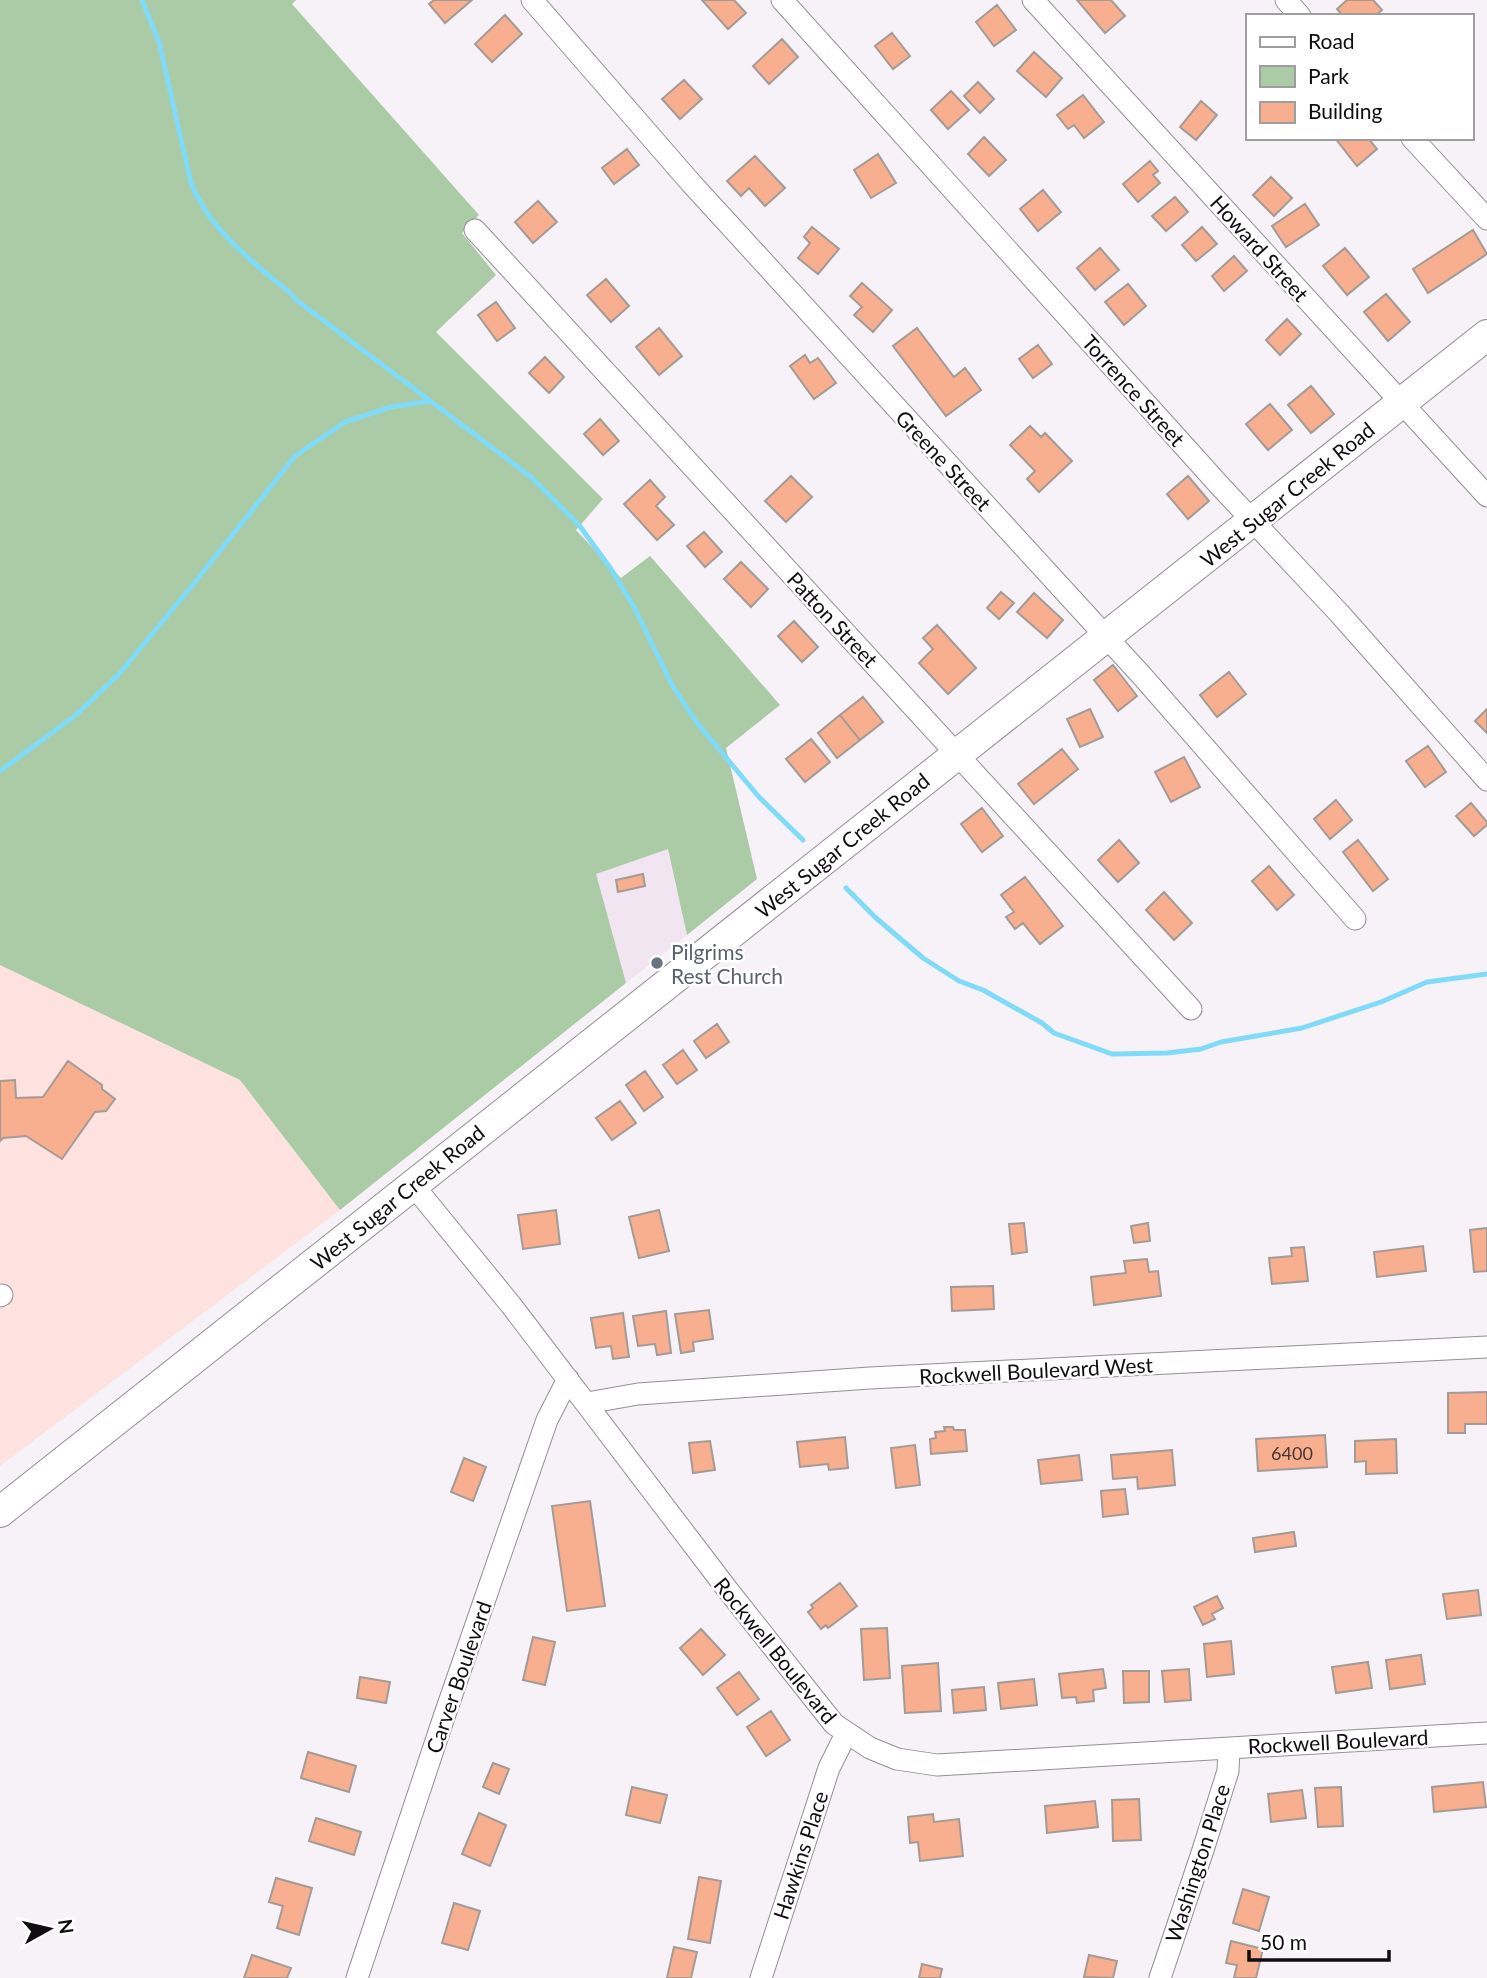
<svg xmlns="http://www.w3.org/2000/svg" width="1487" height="1978" viewBox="0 0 1487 1978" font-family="Lato,sans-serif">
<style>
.commercial{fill:#fde2df}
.built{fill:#f1e5f2}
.green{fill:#abcaa6}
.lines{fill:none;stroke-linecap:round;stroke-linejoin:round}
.stream{stroke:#80dbf9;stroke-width:5}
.building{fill:#f8af8f;stroke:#a49b97;stroke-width:2}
.street-casing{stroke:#948e95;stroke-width:23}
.secondary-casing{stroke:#948e95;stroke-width:32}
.street{stroke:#fff;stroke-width:21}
.secondary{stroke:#fff;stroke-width:30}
.worship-dot{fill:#6b7280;stroke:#fff;stroke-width:2.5}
.labels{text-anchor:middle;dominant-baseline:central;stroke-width:5;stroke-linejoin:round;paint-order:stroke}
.number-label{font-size:18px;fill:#493630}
.street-label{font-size:21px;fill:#0f0d10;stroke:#fff}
.worship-label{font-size:21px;fill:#5b616d;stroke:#fff;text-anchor:start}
</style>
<rect width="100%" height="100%" fill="#f7f1f8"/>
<path class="commercial" d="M0 965 240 1080 340 1210 0 1466Z"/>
<path class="built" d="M657 802 687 935 626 983 589 856Z"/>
<path class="green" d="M0 0H296L292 4 479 215 462 233 496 275 436 332 603 499 576 530 621 578 650 556 780 705 726 748 757 879 687 935 668 849 596 874 626 983 340 1210 240 1080 0 965Z"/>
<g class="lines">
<path class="stream" d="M142 0 159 42 191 183C206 221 236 248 267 274 276 283 288 288 295 299L531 477 579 525 611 569 634 607 672 685 697 723 759 797 803 840
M0 771 76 715 119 674 195 582 295 456 345 422 391 407 431 401
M846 888 876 918 923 958 959 981 983 990 1042 1023 1054 1033 1112 1054 1167 1053 1201 1049 1221 1042 1302 1028 1381 1002 1427 982 1487 974"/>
</g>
<path class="building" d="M434 0H472L445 23 429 4Z
M702 0H734L746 13 728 29Z
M1077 0H1111L1125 16 1105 33Z
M1347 0H1373L1382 10 1375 16H1343L1337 9Z
M997 5 1016 30 994 46 976 22Z
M505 15 522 34 492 62 475 44Z
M892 33 910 56 893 69 875 46Z
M782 39 798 57 769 84 753 66Z
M1034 52 1062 78 1046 97 1017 71Z
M684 80 702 99 680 119 662 99Z
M978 82 994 99 980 113 964 96Z
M951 91 969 110 948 129 931 110Z
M1083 95 1104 122 1084 138 1074 125 1068 129 1057 115Z
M1201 101 1217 115 1196 140 1180 127Z
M984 137 1006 160 989 176 968 154Z
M1335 138H1368L1377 149 1357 166Z
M627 149 639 165 614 184 602 168Z
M878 154 896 183 871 198 854 170Z
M755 156 785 188 765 206 749 188 741 196 727 181Z
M1150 161 1158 171 1153 175 1160 183 1138 202 1123 184Z
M1271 177 1292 198 1274 216 1253 195Z
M1043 190 1061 212 1038 231 1020 209Z
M1175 197 1188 212 1166 231 1152 216Z
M538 201 557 222 533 243 515 222Z
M1305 204 1319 225 1286 247 1272 226Z
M812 227 839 249 818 274 798 258 810 243 804 237Z
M1202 227 1217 244 1196 261 1182 245Z
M1473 230 1487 254 1428 293 1413 269Z
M1100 248 1119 270 1095 290 1077 268Z
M1345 248 1369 277 1347 295 1323 266Z
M1234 256 1247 271 1224 291 1212 276Z
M606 279 629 306 611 322 587 295Z
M862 283 892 310 873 332 854 315 862 307 850 296Z
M1128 284 1146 306 1124 325 1105 302Z
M1386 294 1410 322 1388 341 1364 312Z
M496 302 515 328 497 341 478 315Z
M1287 319 1301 334 1280 355 1266 340Z
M659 328 682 356 659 375 636 347Z
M917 328 954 377 965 368 981 390 946 416 893 346Z
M1038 345 1052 364 1033 378 1019 359Z
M805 355 810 363 818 358 836 383 814 399 790 366Z
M545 357 564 377 549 393 529 373Z
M1311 386 1334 414 1311 433 1288 405Z
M1270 404 1292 430 1268 450 1246 424Z
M600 419 619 441 603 455 584 434Z
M1030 426 1041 437 1045 433 1072 461 1039 492 1027 479 1035 471 1010 445Z
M791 476 812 497 786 522 765 501Z
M1188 476 1209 501 1188 519 1167 494Z
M650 480 665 497 656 506 674 525 657 540 624 504Z
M704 532 722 552 705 567 687 546Z
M741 562 768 589 751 607 724 579Z
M1001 592 1014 603 999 619 987 608Z
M1034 593 1063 620 1047 638 1017 612Z
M794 621 818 647 802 662 778 636Z
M937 625 976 668 948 694 919 663 933 649 923 638Z
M1113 665 1137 696 1118 711 1094 680Z
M1229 672 1246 694 1217 717 1200 695Z
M863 697 883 722 860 740 840 715Z
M1090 709 1103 737 1080 747 1067 719Z
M1487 709V733L1475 721Z
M840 715 860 740 837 758 818 733Z
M811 739 830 762 805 782 786 759Z
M1428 746 1446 772 1425 787 1406 761Z
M1062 749 1078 769 1034 804 1018 784Z
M1184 757 1200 787 1171 802 1155 772Z
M1336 800 1352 820 1330 839 1314 819Z
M1471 803 1487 822V825L1474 836 1456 816Z
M982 808 1003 836 982 852 961 824Z
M1119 840 1139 863 1118 882 1098 860Z
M1358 840 1388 879 1373 891 1343 852Z
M1269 866 1294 895 1277 910 1252 881Z
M643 874 645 886 618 892 616 880Z
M1025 877 1063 926 1040 944 1023 923 1015 929 1006 917 1014 912 1001 895Z
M1164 892 1192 923 1174 940 1146 910Z
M717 1024 729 1042 706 1058 694 1041Z
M683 1050 697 1070 677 1084 663 1065Z
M68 1061 102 1085V1089L115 1099 106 1111 95 1112 62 1159 26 1136 3 1138 0 1141V1081L15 1080 16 1098 43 1097Z
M645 1071 663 1097 644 1111 626 1085Z
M620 1101 636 1123 612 1140 596 1118Z
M556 1210 560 1244 523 1249 518 1215Z
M659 1210 669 1251 639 1258 629 1217Z
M1024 1223 1027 1252 1012 1254 1009 1224Z
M1148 1223 1150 1241 1134 1243 1131 1226Z
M1487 1228V1271L1474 1272 1470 1230Z
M1423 1246 1426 1271 1377 1277 1374 1252Z
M1304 1247 1308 1281 1272 1284 1269 1258 1292 1256 1291 1248Z
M1147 1259 1149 1272 1158 1271 1161 1296 1094 1305 1091 1277 1126 1273 1124 1261Z
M993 1286 994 1309 952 1311 951 1287Z
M709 1310 713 1339 693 1342 694 1351 681 1353 675 1314Z
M666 1311 671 1353 657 1355 655 1344 638 1346 633 1316Z
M623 1313 629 1357 613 1359 611 1346 596 1348 591 1318Z
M1487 1392V1424H1465V1433H1448V1393Z
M944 1427H953L954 1430H965L967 1451 931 1454 930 1439 936 1438 935 1432 945 1431Z
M1325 1435 1327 1467 1258 1471 1256 1439Z
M845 1437 848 1468 829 1470 828 1464 800 1467 797 1442Z
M1396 1439 1397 1473 1366 1474V1461L1355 1462V1441Z
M710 1441 715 1470 693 1473 689 1443Z
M915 1445 920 1485 896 1488 891 1448Z
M1172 1450 1175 1485 1138 1489 1137 1477 1113 1479 1111 1455Z
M1079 1455 1082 1480 1041 1484 1038 1460Z
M464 1458 486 1467 473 1501 451 1492Z
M1125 1489 1128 1514 1103 1517 1101 1491Z
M590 1501 605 1606 567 1611 552 1506Z
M1294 1532 1296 1546 1255 1552 1253 1538Z
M840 1583 857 1606 828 1628 826 1625 821 1629 808 1612 813 1608 811 1605Z
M1478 1590 1481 1615 1447 1619 1443 1594Z
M1217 1596 1223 1608 1212 1614 1215 1619 1203 1625 1194 1607Z
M887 1628 890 1678 864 1680 861 1629Z
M701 1629 725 1655 703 1675 680 1648Z
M533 1637 555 1642 545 1685 523 1680Z
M1231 1641 1234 1674 1207 1677 1204 1644Z
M1421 1655 1425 1684 1390 1689 1386 1660Z
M1368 1662 1372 1688 1336 1693 1332 1667Z
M938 1663 941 1711 905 1713 902 1666Z
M1103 1669 1106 1688 1093 1690 1094 1701 1077 1703 1076 1697 1062 1698 1059 1674Z
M1189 1669 1191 1700 1165 1702 1162 1671Z
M1123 1671H1149V1702L1124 1703Z
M739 1672 759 1699 737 1715 717 1688Z
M360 1677 390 1682 386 1703 357 1698Z
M1034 1679 1037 1705 1001 1709 998 1683Z
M984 1687 986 1710 954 1713 952 1690Z
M771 1711 790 1740 766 1756 747 1727Z
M308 1752 356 1766 349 1792 301 1778Z
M493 1763 509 1769 499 1794 483 1787Z
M1483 1782 1486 1807 1434 1812 1432 1787Z
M632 1787 667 1795 660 1823 626 1815Z
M1341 1787 1343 1826 1318 1827 1315 1788Z
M1302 1790 1306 1818 1271 1822 1268 1794Z
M1139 1799 1141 1840 1113 1841 1112 1800Z
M1095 1801 1098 1827 1047 1833 1045 1806Z
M479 1813 506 1825 490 1866 462 1854Z
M933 1814 934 1822 959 1819 963 1856 920 1861 918 1842 910 1843 908 1817Z
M316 1818 361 1832 354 1855 309 1841Z
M699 1877 721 1881 710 1943 688 1939Z
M276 1878 312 1888 299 1935 277 1928 283 1906 269 1902Z
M1243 1889 1269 1897 1259 1931 1233 1923Z
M454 1903 480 1911 468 1950 442 1943Z
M1231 1941 1263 1949 1256 1978H1234L1237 1965 1226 1963Z
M674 1947 697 1952 691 1978H667Z
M252 1955 291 1968 287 1978H244Z
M1089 1955 1117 1961 1113 1978 1084 1977Z
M922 1964 942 1969 940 1978H919Z"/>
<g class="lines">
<g class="street-casing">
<path id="street" d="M532 0 691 183 1143 677 1355 919
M782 0 1221 487 1339 613 1487 780
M1033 0 1487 496
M1286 0 1300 16
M1412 138 1487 219
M475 230 1191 1009
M413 1185 511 1305 727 1589 834 1724 870 1748 897 1759 937 1765 1487 1733
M0 1296 2 1295
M587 1403 638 1394 870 1378 1487 1347
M357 1978 444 1717 547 1420 568 1379
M761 1978 829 1768 846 1734
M1160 1978 1203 1850 1228 1771 1229 1748"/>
</g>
<g class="secondary-casing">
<path id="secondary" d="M0 1512 1487 335"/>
</g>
<use href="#street" class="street"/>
<use href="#secondary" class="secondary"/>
</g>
<circle class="worship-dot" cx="657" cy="963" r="7"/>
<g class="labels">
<g class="number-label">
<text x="1292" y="1453">6400</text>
</g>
<g class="street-label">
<text transform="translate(1260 248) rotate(48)">Howard Street</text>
<text transform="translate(1134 390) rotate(48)">Torrence Street</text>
<text transform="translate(944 460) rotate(47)">Greene Street</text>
<text transform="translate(1287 494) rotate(-39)">West Sugar Creek Road</text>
<text transform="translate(833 619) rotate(47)">Patton Street</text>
<text transform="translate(842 845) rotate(-39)">West Sugar Creek Road</text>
<text transform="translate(397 1197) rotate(-39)">West Sugar Creek Road</text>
<text transform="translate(1036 1370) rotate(-3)">Rockwell Boulevard West</text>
<text transform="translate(776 1650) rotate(51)">Rockwell Boulevard</text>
<text transform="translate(458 1677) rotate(-71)">Carver Boulevard</text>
<text transform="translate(1338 1741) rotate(-3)">Rockwell Boulevard</text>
<text transform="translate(800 1855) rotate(-72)">Hawkins Place</text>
<text transform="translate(1197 1863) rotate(-72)">Washington Place</text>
</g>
<g class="worship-label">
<text x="671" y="951">Pilgrims<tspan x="671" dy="24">Rest Church</tspan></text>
</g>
</g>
<rect x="1246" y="14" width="228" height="126" fill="#ffffff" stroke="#9f9e9f" stroke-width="2"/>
<rect x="1260" y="37" width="35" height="10" fill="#ffffff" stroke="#9f9e9f" stroke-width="2"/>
<text x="1308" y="49" font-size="21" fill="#0f0d10">Road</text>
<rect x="1260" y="66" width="35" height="21" fill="#abcaa6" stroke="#9f9e9f" stroke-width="2"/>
<text x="1308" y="84" font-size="21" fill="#0f0d10">Park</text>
<rect x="1260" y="102" width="35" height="21" fill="#f8af8f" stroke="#9f9e9f" stroke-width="2"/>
<text x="1308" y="119" font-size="21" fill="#0f0d10">Building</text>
<g transform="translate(49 1929) rotate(82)" stroke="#ffffff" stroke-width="5" paint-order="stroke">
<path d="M0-5L12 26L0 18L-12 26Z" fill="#0f0d10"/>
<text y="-10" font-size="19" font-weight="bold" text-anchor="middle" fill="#0f0d10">N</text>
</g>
<path d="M1249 1950v10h140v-10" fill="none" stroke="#0f0d10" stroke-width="3.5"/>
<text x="1260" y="1950" font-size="21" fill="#0f0d10" stroke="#ffffff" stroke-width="5" paint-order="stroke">50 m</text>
</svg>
